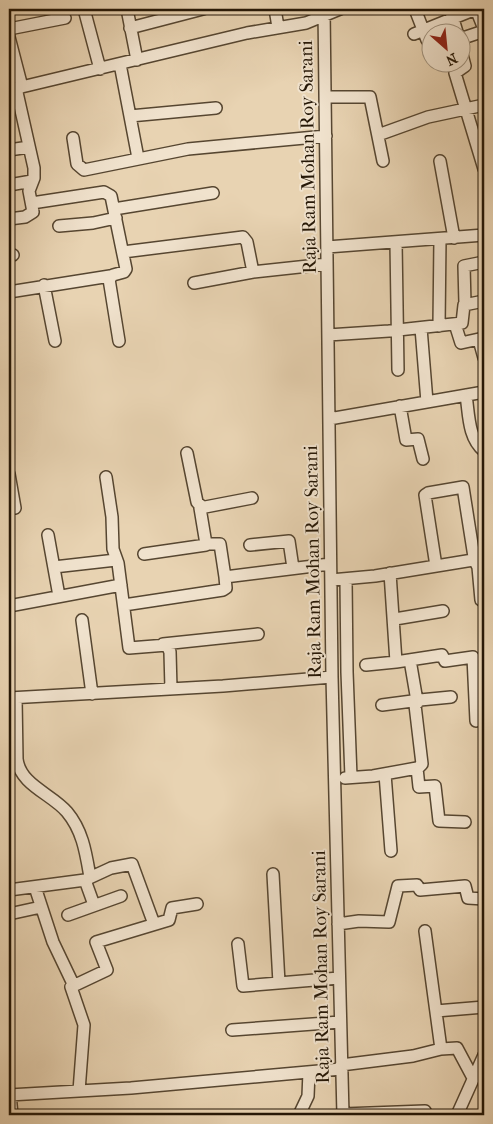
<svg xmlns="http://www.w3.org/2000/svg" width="493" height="1124" viewBox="0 0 493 1124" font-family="'IM FELL French Canon',serif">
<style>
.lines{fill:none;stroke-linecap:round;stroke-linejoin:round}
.minor-casing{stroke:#564631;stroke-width:14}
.minor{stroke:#f0e2cd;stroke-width:11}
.labels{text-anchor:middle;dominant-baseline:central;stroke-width:4;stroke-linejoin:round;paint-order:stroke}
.street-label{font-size:19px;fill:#251706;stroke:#f0e2cd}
</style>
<rect width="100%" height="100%" fill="#e8d3b2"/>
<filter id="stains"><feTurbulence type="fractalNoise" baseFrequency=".004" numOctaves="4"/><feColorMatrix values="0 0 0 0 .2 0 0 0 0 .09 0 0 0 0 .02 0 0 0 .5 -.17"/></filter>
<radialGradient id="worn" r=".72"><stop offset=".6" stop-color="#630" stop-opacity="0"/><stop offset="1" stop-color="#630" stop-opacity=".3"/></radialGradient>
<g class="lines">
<g class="minor-casing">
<path id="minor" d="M84 9 100 69
M127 9 137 60
M275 9 278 27
M324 9 332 677 343 1115
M415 9 427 40
M450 9 457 32
M476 9 484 29
M130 28 203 9
M9 29 65 18
M414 34 476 9
M9 37 22 87
M460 39 484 31
M460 47 465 66 455 73 484 169
M120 64 138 158
M9 90 247 33 306 23 340 9
M325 97H370L383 161
M130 116 216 108
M378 135 428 117 484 105
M73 138 77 164 84 170 188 149 326 136
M9 150 29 147
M440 161 454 238
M9 185 32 181
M32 203 104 192 111 196 126 269 124 272 113 275 109 279 119 341
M114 209 213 193
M9 219 25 217 33 212 29 191 34 178V168L16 88
M59 226 93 223 116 218
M396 242 398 370
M327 247 484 235
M123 252 243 237 247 242 253 272
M9 256 13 255
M194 283 253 272 327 264
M44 285 55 341
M9 292 110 276
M465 304 464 266 484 262
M455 324 461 343 479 339
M439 326 440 239
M421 328 427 402
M328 335 389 331 462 323 464 305 484 301
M484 337 479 340 484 358
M466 395C469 415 468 438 484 451
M400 406 406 440 418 439 423 459
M329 419 484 392
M187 453 197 502 201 506
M9 474 15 508
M106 477 112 517 113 549 118 563 129 648 167 645 170 652 171 689
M48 535 59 596
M250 545 289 541 293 568
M144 554 206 545
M474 559 478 567 481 600 484 602
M54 567 116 560
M390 573 396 662 442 655 445 661 473 657 476 721
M225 577 220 544H206L200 508 252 498
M346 579 347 672 351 777
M331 580 375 576 473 560 474 557 463 487 428 493 425 495 436 566
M124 605 223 590 226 588 225 577 330 564
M9 606 121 585
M395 619 443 611
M82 620 92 694
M163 644 258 634
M410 660 417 701
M366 665 396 662
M9 698 223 686 332 677
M16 698 17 759C20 785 52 794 67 812 83 831 86 854 90 877
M382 705 420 700
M418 768 422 764 415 705 420 700 451 697
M385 774 391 851
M345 778 373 776 417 768 419 787 435 786 439 821 465 822
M273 874 279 983
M85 880 94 905
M35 887 53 942 74 986
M9 890 85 880 111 868 132 864 154 924
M9 914 41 907
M68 915 121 896
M338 924 359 921 389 922 398 886 417 885 420 890 465 886 468 898 484 899
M238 944 243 986 339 978
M436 1011 484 1007
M232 1030 340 1022
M441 1049 457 1048 473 1078
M341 1065 413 1056 441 1049 425 931
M79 1091 84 1025 71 987 107 970 96 942 169 920 172 908 197 904
M10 1094 12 1115
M9 1095 131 1088 341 1069
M343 1114 425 1111 427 1115
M299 1115 308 1096 309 1072
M457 1115 484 1055"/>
</g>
<use href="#minor" class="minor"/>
</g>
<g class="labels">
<g class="street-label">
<text transform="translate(308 157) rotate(-91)">Raja Ram Mohan Roy Sarani</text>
<text transform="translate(313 562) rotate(-91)">Raja Ram Mohan Roy Sarani</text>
<text transform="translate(321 967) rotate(-91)">Raja Ram Mohan Roy Sarani</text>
</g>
</g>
<rect width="493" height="1124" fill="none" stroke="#e8d3b2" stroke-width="30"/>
<rect x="10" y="10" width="473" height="1104" fill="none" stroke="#251706" stroke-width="2.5"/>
<rect x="15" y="15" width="463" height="1094" fill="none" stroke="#251706"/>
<g transform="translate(446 48) rotate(153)"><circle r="24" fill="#f0e2cd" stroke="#9f917d"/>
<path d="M0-4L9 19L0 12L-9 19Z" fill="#8f2418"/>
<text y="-8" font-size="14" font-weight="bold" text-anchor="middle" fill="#251706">N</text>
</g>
<rect width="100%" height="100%" filter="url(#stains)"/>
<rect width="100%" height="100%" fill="url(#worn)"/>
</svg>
